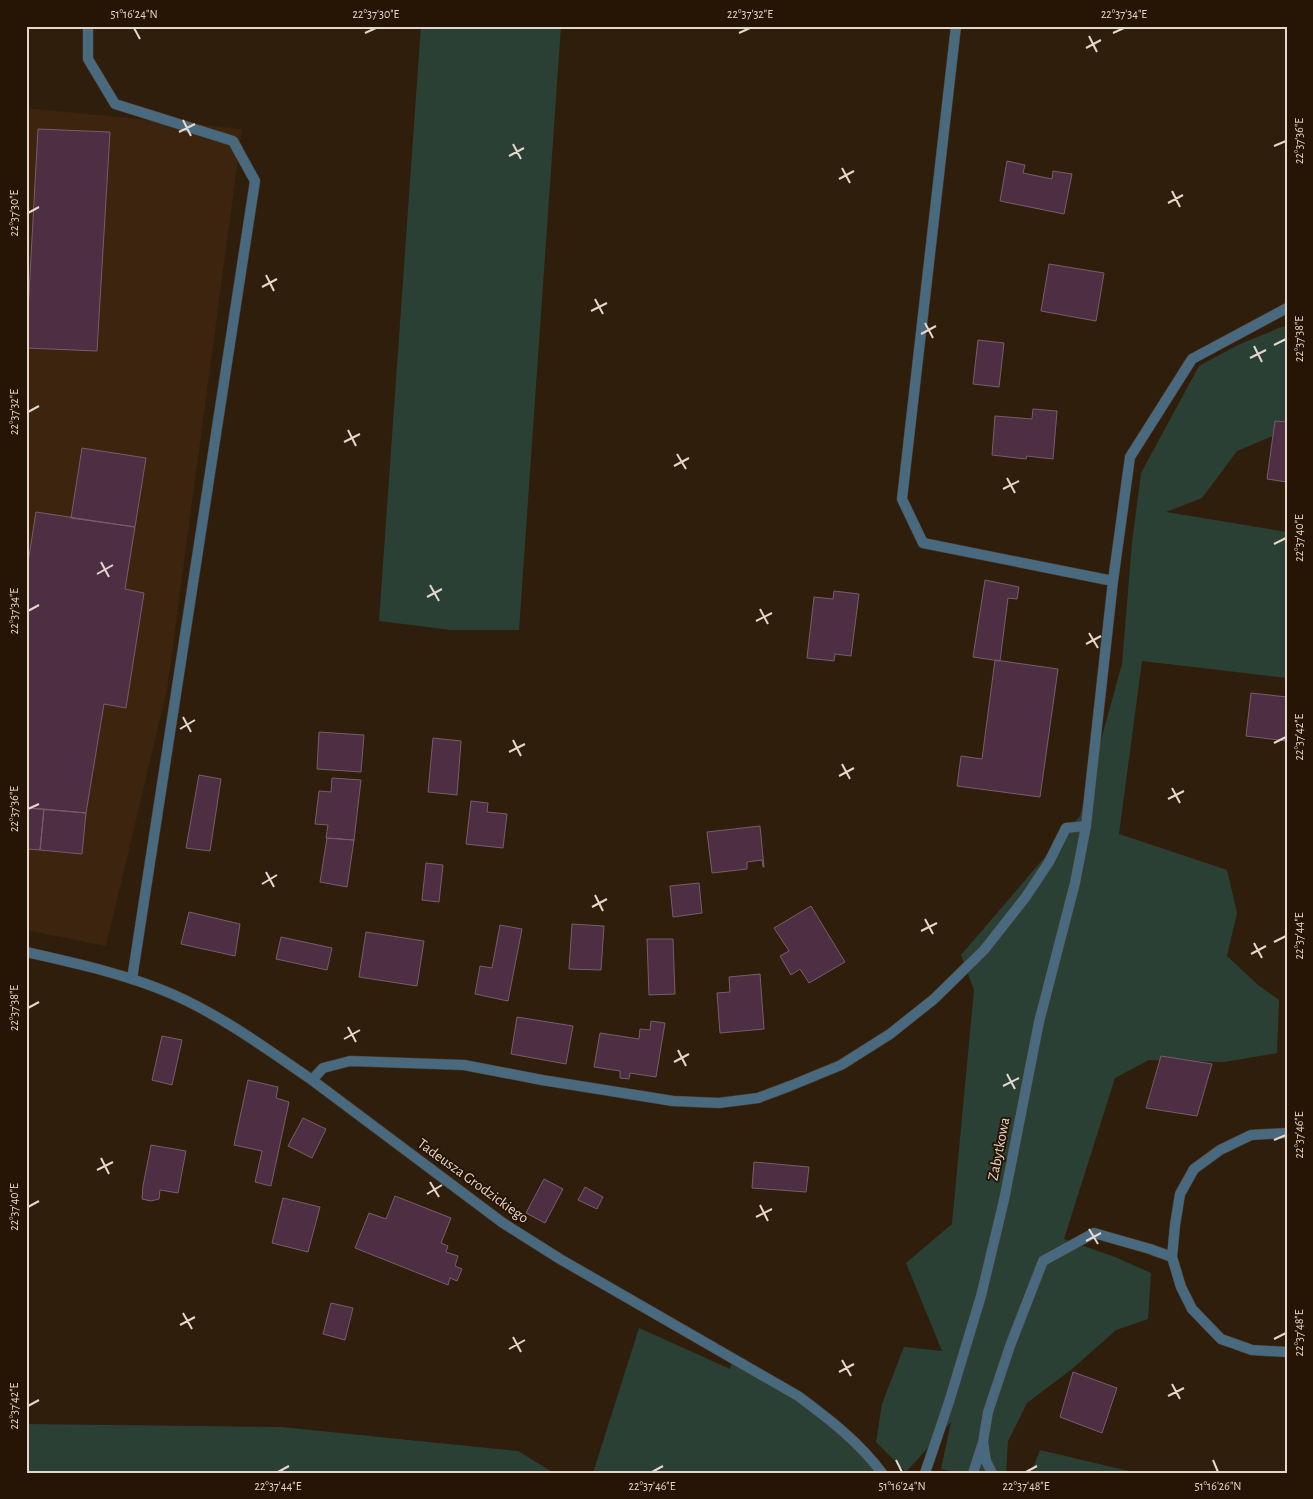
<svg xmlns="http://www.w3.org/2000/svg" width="1313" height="1499" viewBox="0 0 1313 1499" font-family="'Alegreya Sans',sans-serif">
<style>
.built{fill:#3c240e}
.green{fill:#2a4034}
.building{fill:#4e2e42;stroke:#775d6c}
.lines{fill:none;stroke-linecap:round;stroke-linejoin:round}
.service-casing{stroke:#4d3c2b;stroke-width:11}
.minor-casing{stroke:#4d3c2b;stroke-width:11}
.service{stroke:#48697e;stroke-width:10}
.minor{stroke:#48697e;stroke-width:10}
.ticks{fill:none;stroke:#e4d7cc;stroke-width:2}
.labels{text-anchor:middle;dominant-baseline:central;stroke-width:4;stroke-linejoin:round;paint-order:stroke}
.street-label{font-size:15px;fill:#e4d7cc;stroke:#261404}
.neatline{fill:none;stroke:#e4d7cc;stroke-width:2}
.ticks-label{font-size:12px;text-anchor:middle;fill:#e4d7cc}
</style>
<rect width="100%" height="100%" fill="#301e0c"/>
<path class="built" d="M26 108 242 129 167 690 106 946 26 930Z"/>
<path class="green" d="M421 26 489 27 490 26H561L519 630H451L379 621Z
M1287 326V430L1237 451 1202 498 1166 512 1287 532V678L1142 661 1119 834 1227 870 1237 913 1227 956 1258 985 1279 1000 1277 1053 1225 1062 1149 1060 1115 1078 1064 1239 1115 1257 1151 1273 1148 1319 1116 1330 1072 1369 1027 1403 1008 1441 1006 1473H958L941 1469 951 1422 906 1472 876 1442 882 1404 904 1347 942 1351 906 1263 952 1224 974 990 961 955 1080 816 1122 664 1132 543 1141 473 1199 366 1238 345 1279 328Z
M639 1328 730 1369 733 1359 798 1396 882 1473H593Z
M26 1424 281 1427 518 1451 554 1473H26Z
M1040 1450 1137 1473H1031Z"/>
<path class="building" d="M38 129 110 132 97 351 26 348Z
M1007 161 1025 165 1023 173 1052 179 1053 171 1072 174 1064 214 1000 201Z
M1049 264 1104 273 1096 321 1041 311Z
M978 340 1004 343 999 387 973 384Z
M1033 409 1057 411 1053 459 1027 456 1026 459 992 455 995 416 1032 419Z
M1275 421 1287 422V482L1267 479Z
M82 448 146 458 135 527 71 518Z
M36 512 135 527 125 589 144 593 126 708 104 704 86 813 26 808V744L28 721H26V575Z
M985 580 1019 587 1017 599 1008 598 1000 661 973 657Z
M834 591 859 594 851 656 835 654 834 661 807 658 814 597 833 599Z
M995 660 1058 669 1040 797 957 786 961 756 982 759Z
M1251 693 1287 697V741L1246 736Z
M319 732 364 735 361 772 317 769Z
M433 738 461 741 457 795 428 792Z
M199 775 221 779 210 851 186 848Z
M332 778 361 780 354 840 326 838 328 825 315 824 319 791 331 792Z
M471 801 488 803 487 812 507 814 503 848 466 844Z
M26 808 44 809 40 850 26 849Z
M44 809 86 813 82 854 40 850Z
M760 826 764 867H763L762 860 747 862V869L712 873 707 832Z
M327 838 354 840 347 887 320 882Z
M426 863 443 865 439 902 422 900Z
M699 883 702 913 673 917 670 886Z
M811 906 845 962 809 983 800 969 791 975 780 956 789 951 774 928Z
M189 912 240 924 235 956 181 944Z
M572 924 604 926 601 970 569 969Z
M500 925 522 929 508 1001 475 994 480 966 492 968Z
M366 932 424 941 417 986 359 977Z
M281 937 332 948 327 970 276 959Z
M647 939H673L675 994 649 995Z
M760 974 764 1029 720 1033 717 993 730 992 729 977Z
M517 1017 573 1026 566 1064 511 1054Z
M651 1021 665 1023 656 1077 630 1073 629 1079 620 1078V1071L594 1067 600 1033 639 1039 640 1029 650 1030Z
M162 1036 182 1040 172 1085 152 1080Z
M1161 1056 1212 1064 1197 1116 1146 1108Z
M248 1080 278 1087 276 1098 289 1102 271 1186 255 1182 262 1151 234 1145Z
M303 1118 326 1129 312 1158 288 1146Z
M151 1145 186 1151 178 1193 160 1190 159 1199 151 1201 142 1199 143 1186Z
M754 1162 809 1167 806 1192 752 1188Z
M544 1179 563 1189 545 1223 526 1213Z
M585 1187 603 1197 597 1209 578 1200Z
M395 1196 451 1218 441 1243 448 1246 446 1252 458 1256 455 1266 462 1269 457 1281 450 1278 448 1285 355 1248 369 1213 386 1219Z
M283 1198 320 1207 308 1252 272 1243Z
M331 1303 353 1308 345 1340 323 1334Z
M1073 1372 1117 1388 1102 1433 1060 1417Z"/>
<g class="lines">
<g class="service-casing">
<path id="service" d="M88 26V59L115 104 233 141 255 181 132 979
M1113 581 1130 457 1192 359 1287 308
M312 1080 323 1068 350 1061 464 1065 542 1080 673 1101 719 1103 758 1098 790 1086 841 1065 890 1034 934 999 984 950 1025 898 1049 862 1066 828 1086 826 1113 581 923 543 902 499 956 26
M1287 1133 1251 1135 1220 1150 1194 1169 1180 1194 1175 1225 1172 1257 1181 1287 1192 1309 1221 1339 1252 1350 1287 1352
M973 1473 982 1445
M992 1473 986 1461 983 1442 988 1412 1010 1346 1043 1261 1094 1233 1150 1249 1172 1257"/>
</g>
<g class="minor-casing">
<path id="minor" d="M26 952C75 963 126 974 172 994 222 1016 267 1049 312 1080L503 1223 560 1259 798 1396C829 1419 859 1442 882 1473
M925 1473 949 1402 981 1296 1004 1200 1039 1022 1075 883 1086 826"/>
</g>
<use href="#service" class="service"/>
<use href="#minor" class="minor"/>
</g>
<path class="ticks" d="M134 28 140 39M365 33 376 28M739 33 750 28M1113 33 1124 28M1089 36 1097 52M1086 48 1101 40M183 120 191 136M179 132 195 124M513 144 521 159M1274 146 1286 141M509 156 524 148M842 168 850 183M839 179 854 171M1172 191 1180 207M1168 203 1183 195M28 213 39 207M266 275 274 291M262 287 277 279M595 299 603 314M591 311 607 303M925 323 933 338M921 334 936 326M1274 345 1286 339M1254 346 1262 362M1250 358 1266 350M28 412 39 406M348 430 356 446M344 442 360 434M677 454 686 469M674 466 689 458M1007 478 1015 493M1003 489 1019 481M1274 544 1286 538M101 562 109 577M97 574 113 565M430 585 439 601M427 597 442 589M760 609 768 624M28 611 39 605M756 621 772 613M1089 633 1098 648M1086 644 1101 636M183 717 191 732M180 729 195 720M513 740 521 756M1274 743 1286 737M509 752 525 744M842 764 850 779M839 776 854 768M1172 788 1180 803M1168 799 1184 791M28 809 39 804M266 872 274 887M262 884 277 875M595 895 603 911M592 907 607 899M925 919 933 934M921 931 937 923M1274 942 1286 936M1254 943 1262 958M1251 954 1266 946M28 1008 39 1002M348 1027 356 1042M344 1039 360 1030M678 1050 686 1066M674 1062 689 1054M1007 1074 1015 1089M1003 1086 1019 1078M1274 1140 1286 1135M101 1158 109 1174M97 1170 113 1162M430 1182 439 1197M427 1194 442 1185M760 1205 768 1221M28 1207 39 1201M756 1217 772 1209M1089 1229 1098 1244M1086 1241 1101 1233M183 1313 192 1329M180 1325 195 1317M513 1337 521 1352M1274 1339 1286 1333M509 1349 525 1340M842 1360 851 1376M839 1372 854 1364M1172 1384 1180 1399M1168 1396 1184 1388M28 1406 39 1400M896 1460 902 1472M1213 1460 1218 1472M278 1472 289 1466M652 1472 663 1466M1026 1472 1037 1466"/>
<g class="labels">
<g class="street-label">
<text transform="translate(999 1149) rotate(-79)">Zabytkowa</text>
<text transform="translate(473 1181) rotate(36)">Tadeusza Grodzickiego</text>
</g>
</g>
<rect width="1313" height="1499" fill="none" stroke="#261404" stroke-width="55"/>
<rect x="28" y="28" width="1258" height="1444" class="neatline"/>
<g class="ticks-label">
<text x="134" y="18">51°16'24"N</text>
<text x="376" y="18">22°37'30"E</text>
<text x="750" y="18">22°37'32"E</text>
<text x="1124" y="18">22°37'34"E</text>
<text transform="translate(1299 141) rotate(-90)" y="4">22°37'36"E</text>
<text transform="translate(14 213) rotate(-90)" y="4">22°37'30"E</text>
<text transform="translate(1299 339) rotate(-90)" y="4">22°37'38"E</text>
<text transform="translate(14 412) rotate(-90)" y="4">22°37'32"E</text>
<text transform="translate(1299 538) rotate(-90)" y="4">22°37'40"E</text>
<text transform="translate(14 611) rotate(-90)" y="4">22°37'34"E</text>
<text transform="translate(1299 737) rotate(-90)" y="4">22°37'42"E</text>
<text transform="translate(14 809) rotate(-90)" y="4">22°37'36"E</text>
<text transform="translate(1299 936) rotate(-90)" y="4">22°37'44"E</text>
<text transform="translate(14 1008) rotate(-90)" y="4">22°37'38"E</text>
<text transform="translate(1299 1135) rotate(-90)" y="4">22°37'46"E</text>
<text transform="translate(14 1207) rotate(-90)" y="4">22°37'40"E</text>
<text transform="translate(1299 1333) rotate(-90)" y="4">22°37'48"E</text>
<text transform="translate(14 1406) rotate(-90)" y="4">22°37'42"E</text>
<text x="278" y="1490">22°37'44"E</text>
<text x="652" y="1490">22°37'46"E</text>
<text x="902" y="1490">51°16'24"N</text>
<text x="1026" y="1490">22°37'48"E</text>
<text x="1218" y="1490">51°16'26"N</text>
</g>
</svg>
